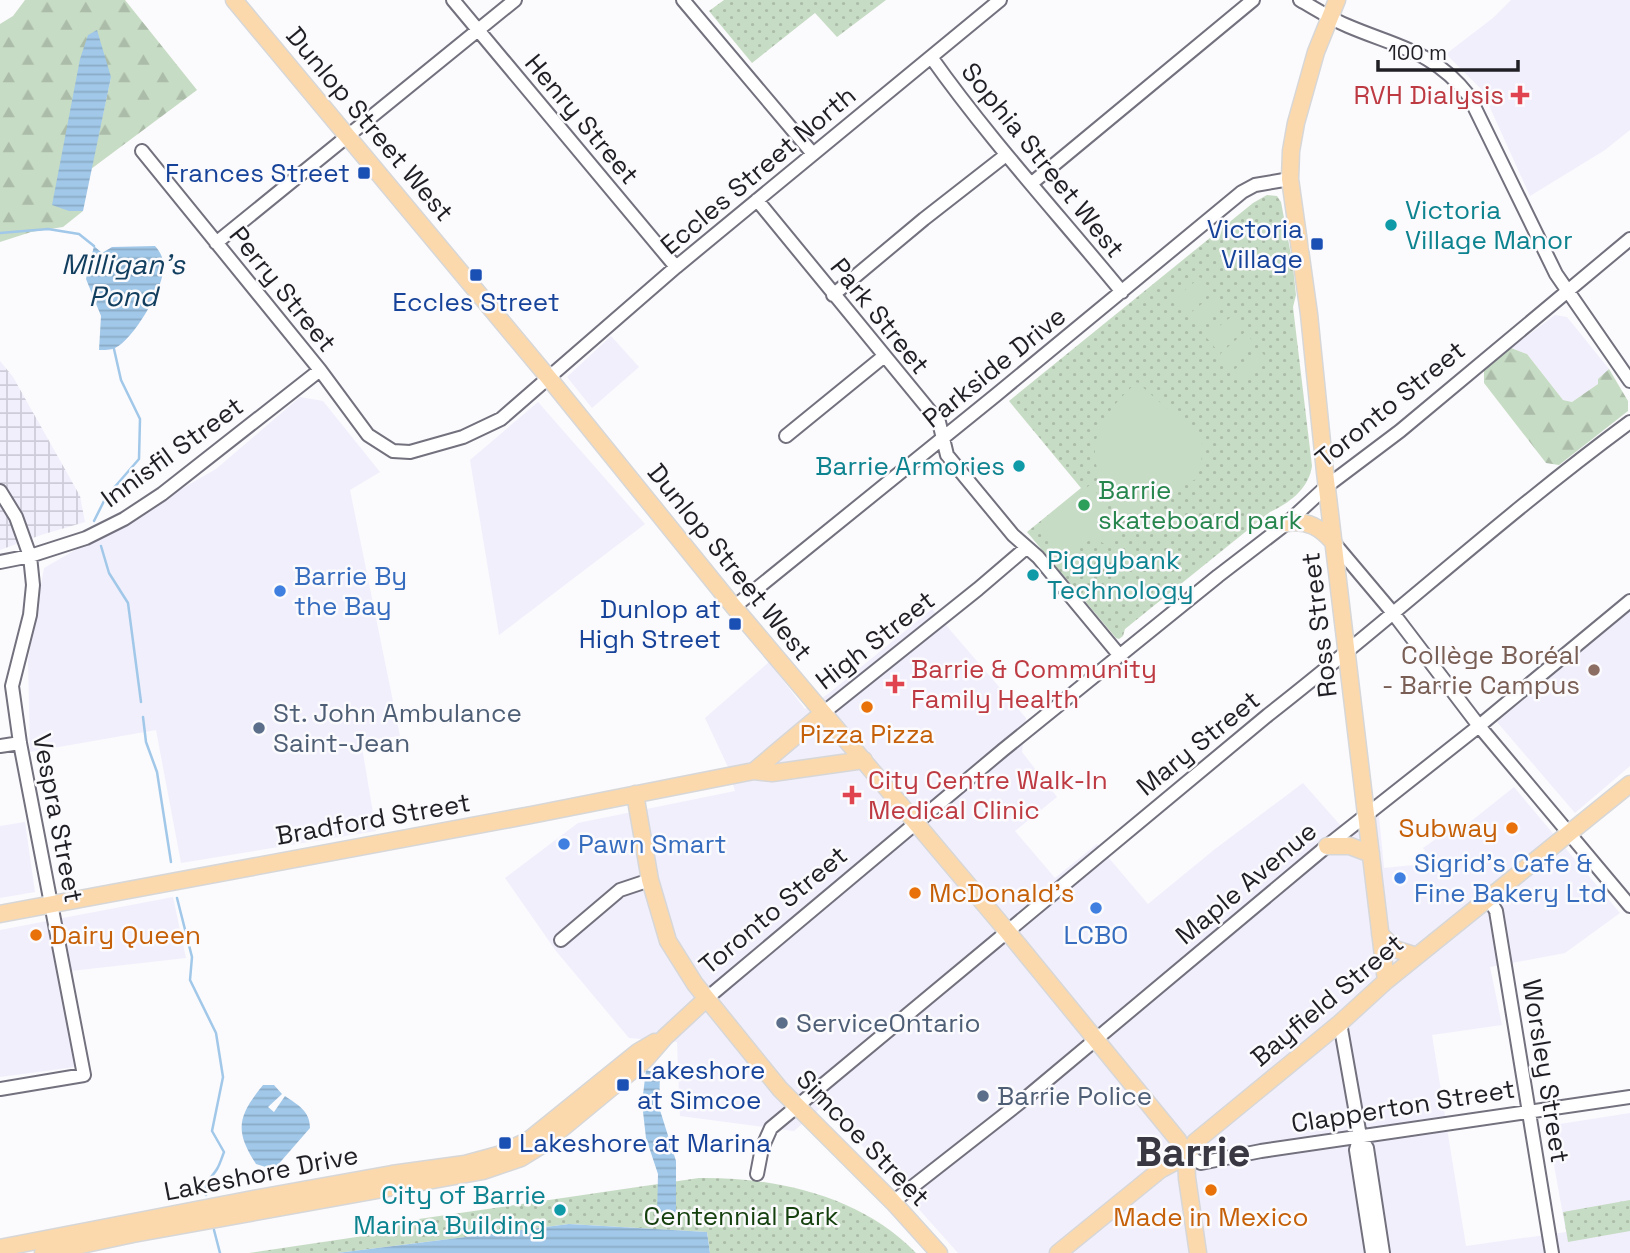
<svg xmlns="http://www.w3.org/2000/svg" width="1630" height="1253" viewBox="0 0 1630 1253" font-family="'Space Grotesk',sans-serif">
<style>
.built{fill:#f1effc}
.industrial{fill:url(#industrial-grid)}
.forest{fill:url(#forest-firs)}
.park{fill:url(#park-dots)}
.garden{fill:#c7dcc4}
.water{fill:url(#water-rules)}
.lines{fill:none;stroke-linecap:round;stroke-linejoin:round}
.stream{stroke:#a1c8e8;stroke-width:2.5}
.minor-casing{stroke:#72717d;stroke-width:16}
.major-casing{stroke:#d7d7d8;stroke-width:19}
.minor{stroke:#fff;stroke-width:12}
.major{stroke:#fbd9ad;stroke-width:16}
.health-dot{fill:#e0444e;stroke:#fbfafd;stroke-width:2.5}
.transit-dot{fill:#1a4fb4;stroke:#fbfafd;stroke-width:2.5}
.culture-dot{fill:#0f9aa8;stroke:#fbfafd;stroke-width:2.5}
.leisure-dot{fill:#2e9e5b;stroke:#fbfafd;stroke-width:2.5}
.shop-dot{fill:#3f7fe0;stroke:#fbfafd;stroke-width:2.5}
.education-dot{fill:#8d6e63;stroke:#fbfafd;stroke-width:2.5}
.food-dot{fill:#e8710a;stroke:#fbfafd;stroke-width:2.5}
.service-dot{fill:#5c6f8a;stroke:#fbfafd;stroke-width:2.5}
.labels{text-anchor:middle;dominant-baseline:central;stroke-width:5;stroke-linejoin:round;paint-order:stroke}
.health-label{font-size:26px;fill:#be3a42;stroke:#fbfafd;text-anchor:start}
.street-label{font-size:26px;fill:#201f24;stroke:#fbfafd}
.transit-label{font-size:26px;fill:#164399;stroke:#fbfafd;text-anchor:end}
.culture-label{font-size:26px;fill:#0d838f;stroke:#fbfafd;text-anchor:start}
.leisure-label{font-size:26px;fill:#27864d;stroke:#fbfafd;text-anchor:start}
.shop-label{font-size:26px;fill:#366cbe;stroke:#fbfafd;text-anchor:start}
.education-label{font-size:26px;fill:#785e54;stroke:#fbfafd;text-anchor:end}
.service-label{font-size:26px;fill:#4e5e75;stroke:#fbfafd;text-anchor:start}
.food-label{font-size:26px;fill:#c56008;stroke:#fbfafd}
.park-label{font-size:26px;fill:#15400e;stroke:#fbfafd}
.water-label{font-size:28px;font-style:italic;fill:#113e5e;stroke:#fbfafd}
.town-label{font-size:40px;font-weight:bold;fill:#383742;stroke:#fbfafd}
</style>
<defs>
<pattern id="industrial-grid" width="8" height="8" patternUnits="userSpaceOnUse" patternTransform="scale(1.75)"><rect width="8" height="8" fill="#f1effc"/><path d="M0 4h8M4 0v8" fill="none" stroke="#ceccd8"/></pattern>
<pattern id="forest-firs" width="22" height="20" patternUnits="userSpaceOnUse" patternTransform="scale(1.75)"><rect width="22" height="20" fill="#c7dcc4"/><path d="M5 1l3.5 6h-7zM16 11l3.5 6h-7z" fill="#abbca8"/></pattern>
<pattern id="park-dots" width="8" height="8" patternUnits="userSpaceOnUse" patternTransform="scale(1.75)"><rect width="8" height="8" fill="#c7dcc4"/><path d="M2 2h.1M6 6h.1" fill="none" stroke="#abbca8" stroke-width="1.8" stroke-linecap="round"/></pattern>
<pattern id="water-rules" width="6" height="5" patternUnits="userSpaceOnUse" patternTransform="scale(1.75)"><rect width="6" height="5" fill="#a1c8e8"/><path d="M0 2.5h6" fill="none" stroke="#8aabc7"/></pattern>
</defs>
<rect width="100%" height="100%" fill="#fbfafd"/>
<path class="built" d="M1511 0H1630V130L1605 150 1530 196 1482 90 1446 54 1493 18Z
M1555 315 1567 317 1609 369 1598 379V384L1572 402 1563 400 1527 354 1511 348Z
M611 336 639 367 592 408 567 377Z
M300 397 323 401 380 472 350 490 400 736 361 741 376 831 181 863 156 730 30 752 28 660 44 568 216 469Z
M538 402 645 524 499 635 470 460Z
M932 609 1026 718 1022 752 1057 797 1015 831 1055 878 1097 844 1148 904 1215 849 1303 783 1341 826 1377 796 1384 868 1433 863 1423 848 1454 826 1460 830 1514 787 1620 913 1565 953 1490 967 1502 1025 1432 1035 1466 1246 1566 1232 1547 1126 1630 1113V1253H958L825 1104 794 1131 680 1116 677 1042 629 1038 556 951 505 878 578 823 735 791 728 767 705 718 769 662 805 709 828 694Z
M1630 611V766L1575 813 1497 722Z
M25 822 35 892 0 898V826Z
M173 897 186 958 71 971 90 1065 0 1077V930Z"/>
<path class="industrial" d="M0 361 13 377 80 496 85 522 41 535 0 550Z"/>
<path class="forest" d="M25 0H125L197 90 91 169 111 77 69 211H83L63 227 31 232 0 242V24L13 16Z
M1511 348 1527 354 1563 400 1572 402 1598 384V379L1609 369 1628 401V411L1559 465 1546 463 1484 383V370Z"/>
<path class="park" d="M724 0H886L837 37 815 13 752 63 709 11Z
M1267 195 1277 196 1281 202 1292 260H1288L1289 267H1293L1296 295 1293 307 1312 466C1309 488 1290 503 1270 512L1125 629 1123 636 1119 639 1116 638 1027 532 1081 488 1009 401 1253 203Z
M699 1178C776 1177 861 1196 916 1253H710L707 1232 569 1224 337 1253H249L397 1231 398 1222Z
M1630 1200V1231L1568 1242 1563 1212Z"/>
<path class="garden" d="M1200 277 1210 289 1184 311 1175 299Z
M1214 294 1223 305 1198 327 1188 315Z
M1232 316 1242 328 1216 349 1206 337Z
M1245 332 1255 344 1229 366 1220 354Z
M1259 349 1269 361 1243 382 1234 370Z
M1137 382 1181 421 1204 446 1198 478 1118 520C1086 458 1083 431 1137 382Z
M1091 484 1117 525 1119 536 1113 544 1106 545 1098 540 1093 542 1091 540 1060 553 1038 526Z"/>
<path class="water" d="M97 30 111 77 83 211H69L52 205 80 59 88 35Z
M94 246 102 253 112 247 155 246C162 254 164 260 163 271 162 290 133 340 115 348 111 350 104 350 99 350L101 316 86 279Z
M646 1070 660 1074 659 1107 676 1161V1217L657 1216 658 1174 646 1138 642 1103Z
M263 1085H274L282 1094 268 1107 274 1112 285 1096C298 1105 310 1111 310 1128L276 1167 269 1168 256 1164C234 1130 238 1116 263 1085Z
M569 1224 707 1232 710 1253H337Z"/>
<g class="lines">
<path class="stream" d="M0 233 48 229 79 234 94 246
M94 521 106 497 139 459 140 419 121 380 114 349
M101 546 109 573 128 603 141 702
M143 717 146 742 157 772 171 862
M177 898 192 957 190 980 216 1033 223 1077 212 1131 224 1152C222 1157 220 1164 217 1169 211 1179 204 1181 206 1195
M214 1230 220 1253"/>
<g class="minor-casing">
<path id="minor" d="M453 0 676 267
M683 0 813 154
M1300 0C1316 9 1331 19 1348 26 1397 47 1434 51 1469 96L1556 274 1630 381
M931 57C989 139 1058 214 1122 292
M142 151 320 370 368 435 393 451 410 452 463 437 501 419 676 267 1000 0
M1032 183 1253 0
M757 200 939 422 947 455 1013 535 1038 557 1120 656
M216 243 515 0
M833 295 924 219 1006 155
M786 436 883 357
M0 491 16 517 30 556 33 585 30 615 12 686 20 743 84 1075 0 1089
M1334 543 1393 613 1479 726 1630 906
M0 562 30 556 86 538 124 519 162 494 320 370
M734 607 996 395 1242 192 1255 185 1290 179
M823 713 978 589 1026 548
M0 746 20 743
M1489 899 1496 911 1552 1253
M561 940 620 890 650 880
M706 999 1003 750 1218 576 1287 523 1327 486 1400 431 1630 239
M1340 1023 1360 1136 1367 1148 1383 1253
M1360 1136 1356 1150 1372 1253
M1186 1156 1201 1163 1261 1151 1630 1097
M757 1174 762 1148 771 1128 1268 715C1390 620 1505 514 1630 422
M893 1202 1027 1097 1327 846 1479 726 1630 601"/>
</g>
<g class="major-casing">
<path id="major" d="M234 0 548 377 734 607 1007 931 1178 1140 1186 1156 1187 1178 1198 1253
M1337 0 1316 52 1296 123 1291 151 1290 179 1309 314 1325 472 1386 981
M1287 523C1308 520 1320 527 1334 543
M754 771 823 713
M635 794 650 880 668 941 695 984 780 1089 893 1202 939 1253
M1327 846H1350L1371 854
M0 914 531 815 754 771 772 773 864 760
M1380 934 1395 949 1417 956
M0 1248 253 1199 392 1174 465 1164 498 1155 529 1140 638 1052 655 1042
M43 1253 133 1234 483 1171 521 1158 542 1145 645 1060 665 1037 706 999
M1058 1253 1160 1170 1186 1156 1195 1142 1340 1023 1386 981 1630 784"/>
</g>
<use href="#minor" class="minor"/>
<use href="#major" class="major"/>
</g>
<g class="health-dot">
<path d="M1516.5 84.5h7v7h7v7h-7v7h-7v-7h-7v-7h7z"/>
<path d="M891.5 673.5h7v7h7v7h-7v7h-7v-7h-7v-7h7z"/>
<path d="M848.5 784.5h7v7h7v7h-7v7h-7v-7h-7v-7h7z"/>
</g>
<g class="transit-dot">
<rect x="357" y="166" width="14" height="14" rx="3.5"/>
<rect x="1310" y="237" width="14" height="14" rx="3.5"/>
<rect x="469" y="268" width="14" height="14" rx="3.5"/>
<rect x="728" y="617" width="14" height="14" rx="3.5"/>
<rect x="616" y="1078" width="14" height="14" rx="3.5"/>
<rect x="498" y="1136" width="14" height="14" rx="3.5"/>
</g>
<g class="culture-dot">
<circle cx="1391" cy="225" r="7"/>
<circle cx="1019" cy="466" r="7"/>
<circle cx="1033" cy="575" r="7"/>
<circle cx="560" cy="1210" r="7"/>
</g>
<circle class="leisure-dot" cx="1084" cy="505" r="7"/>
<g class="shop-dot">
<circle cx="280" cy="591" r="7"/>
<circle cx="564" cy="844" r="7"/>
<circle cx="1400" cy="878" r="7"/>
<circle cx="1096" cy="908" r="7"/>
</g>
<circle class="education-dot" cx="1594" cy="670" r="7"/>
<g class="food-dot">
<circle cx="867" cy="707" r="7"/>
<circle cx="1512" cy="828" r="7"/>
<circle cx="915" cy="893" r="7"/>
<circle cx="36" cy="935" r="7"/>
<circle cx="1211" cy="1190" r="7"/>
</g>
<g class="service-dot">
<circle cx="259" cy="728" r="7"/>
<circle cx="782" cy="1023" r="7"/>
<circle cx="983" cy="1096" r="7"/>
</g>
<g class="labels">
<g class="health-label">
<text x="1504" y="95" text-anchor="end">RVH Dialysis</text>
<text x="911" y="669">Barrie &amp; Community<tspan x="911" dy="30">Family Health</tspan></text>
<text x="868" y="780">City Centre Walk-In<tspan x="868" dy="30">Medical Clinic</tspan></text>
</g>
<g class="street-label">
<text transform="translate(582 119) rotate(50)">Henry Street</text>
<text transform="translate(370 124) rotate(50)">Dunlop Street West</text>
<text transform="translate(1043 160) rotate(51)">Sophia Street West</text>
<text transform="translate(758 170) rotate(-40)">Eccles Street North</text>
<text transform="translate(283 289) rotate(51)">Perry Street</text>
<text transform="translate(880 316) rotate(51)">Park Street</text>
<text transform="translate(994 367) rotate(-39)">Parkside Drive</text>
<text transform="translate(1390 404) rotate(-39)">Toronto Street</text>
<text transform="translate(172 452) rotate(-36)">Innisfil Street</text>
<text transform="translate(730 562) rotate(51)">Dunlop Street West</text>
<text transform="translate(1319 625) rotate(-97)">Ross Street</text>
<text transform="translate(875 640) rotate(-38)">High Street</text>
<text transform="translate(1198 743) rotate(-39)">Mary Street</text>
<text transform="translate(58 818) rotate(79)">Vespra Street</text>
<text transform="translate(373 819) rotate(-10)">Bradford Street</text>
<text transform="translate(1246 883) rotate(-40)">Maple Avenue</text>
<text transform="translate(773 910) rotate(-40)">Toronto Street</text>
<text transform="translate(1327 1000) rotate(-40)">Bayfield Street</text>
<text transform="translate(1546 1071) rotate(81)">Worsley Street</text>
<text transform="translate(1403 1106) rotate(-9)">Clapperton Street</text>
<text transform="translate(863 1138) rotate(46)">Simcoe Street</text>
<text transform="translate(261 1173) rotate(-11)">Lakeshore Drive</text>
</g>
<g class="transit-label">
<text x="350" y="173">Frances Street</text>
<text x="1303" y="229">Victoria<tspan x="1303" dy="30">Village</tspan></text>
<text x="476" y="302" text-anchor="middle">Eccles Street</text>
<text x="721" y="609">Dunlop at<tspan x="721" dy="30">High Street</tspan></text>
<text x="637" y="1070" text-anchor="start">Lakeshore<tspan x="637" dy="30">at Simcoe</tspan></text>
<text x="519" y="1143" text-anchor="start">Lakeshore at Marina</text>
</g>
<g class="culture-label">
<text x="1405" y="210">Victoria<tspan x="1405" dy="30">Village Manor</tspan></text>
<text x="1005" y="466" text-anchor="end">Barrie Armories</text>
<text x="1047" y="560">Piggybank<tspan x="1047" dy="30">Technology</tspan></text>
<text x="546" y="1195" text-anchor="end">City of Barrie<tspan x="546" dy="30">Marina Building</tspan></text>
</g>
<g class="leisure-label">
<text x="1098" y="490">Barrie<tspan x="1098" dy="30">skateboard park</tspan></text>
</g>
<g class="shop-label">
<text x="294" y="576">Barrie By<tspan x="294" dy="30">the Bay</tspan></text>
<text x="578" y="844">Pawn Smart</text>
<text x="1414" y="863">Sigrid's Cafe &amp;<tspan x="1414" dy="30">Fine Bakery Ltd</tspan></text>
<text x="1096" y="935" text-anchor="middle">LCBO</text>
</g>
<g class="education-label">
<text x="1580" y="655">Collège Boréal<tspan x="1580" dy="30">- Barrie Campus</tspan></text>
</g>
<g class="service-label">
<text x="273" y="713">St. John Ambulance<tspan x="273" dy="30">Saint-Jean</tspan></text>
<text x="796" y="1023">ServiceOntario</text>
<text x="997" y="1096">Barrie Police</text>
</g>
<g class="food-label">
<text x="867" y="734">Pizza Pizza</text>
<text x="1498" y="828" text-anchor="end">Subway</text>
<text x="929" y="893" text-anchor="start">McDonald's</text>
<text x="50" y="935" text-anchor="start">Dairy Queen</text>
<text x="1211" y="1217">Made in Mexico</text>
</g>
<g class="park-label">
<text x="741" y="1216">Centennial Park</text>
</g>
<g class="water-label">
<text x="123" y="264">Milligan's<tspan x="123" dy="32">Pond</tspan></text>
</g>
<g class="town-label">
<text x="1193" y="1152">Barrie</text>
</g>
</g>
<path d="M1378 60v10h140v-10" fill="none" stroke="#201f24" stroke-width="3.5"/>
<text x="1388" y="60" font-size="21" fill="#201f24" stroke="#fbfafd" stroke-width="5" paint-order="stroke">100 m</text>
</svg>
